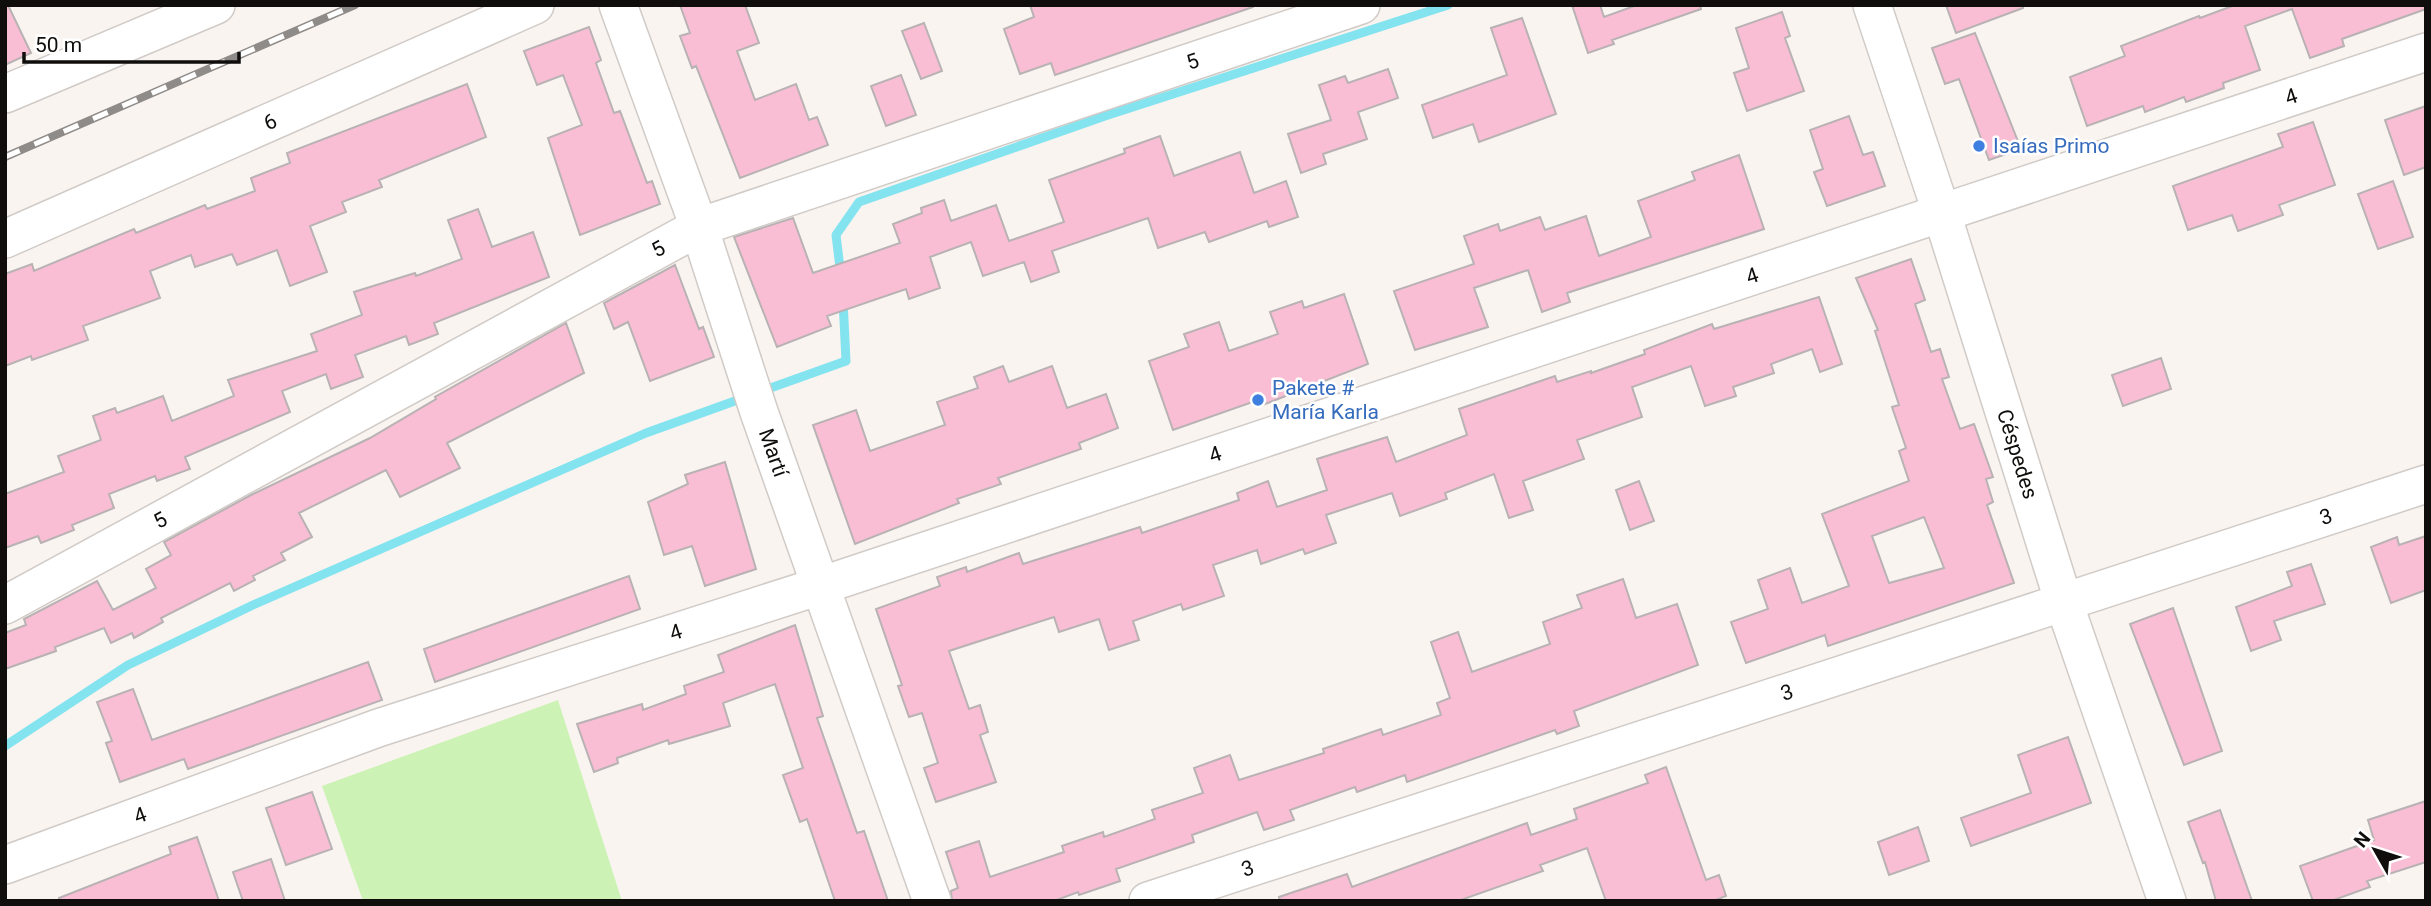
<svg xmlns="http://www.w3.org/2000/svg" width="2431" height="906" viewBox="0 0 2431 906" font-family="Roboto,sans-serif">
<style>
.green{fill:#cdf2b6}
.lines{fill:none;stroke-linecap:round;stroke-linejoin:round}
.stream{stroke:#83e3ef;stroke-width:9}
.building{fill:#fabed4;stroke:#b9b2b4;stroke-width:2;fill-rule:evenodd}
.minor-casing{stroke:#d1cbc7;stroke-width:40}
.minor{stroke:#fff;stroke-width:37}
.rail-casing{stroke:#8f8b88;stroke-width:8}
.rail{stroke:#fff;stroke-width:5;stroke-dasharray:16;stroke-linecap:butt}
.shop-dot{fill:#3f7fe0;stroke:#fff;stroke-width:2.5}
.labels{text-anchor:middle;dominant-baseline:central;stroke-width:5;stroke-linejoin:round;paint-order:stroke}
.street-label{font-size:21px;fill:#0f0e0c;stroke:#fff}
.shop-label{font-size:21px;fill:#366cbe;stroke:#fff;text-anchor:start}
</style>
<rect width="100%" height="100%" fill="#faf4f0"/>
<path class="green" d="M558 700 622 901H363L322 786Z"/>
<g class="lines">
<path class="stream" d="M841 276 836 235 859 202 1105 116 1448 5
M762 391 846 361 843 300
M5 746 128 665 253 605 646 433 746 397"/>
</g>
<path class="building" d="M5 5H8L31 53 5 65Z
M680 5H745L759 43 737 51 755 100 796 84 809 120 817 117 828 145 740 178 696 66 692 68 680 36 690 33Z
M1030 5H1253V7L1055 75 1051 63 1020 74 1004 29 1034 17Z
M1572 5H1600L1604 17 1637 5H1700L1701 9 1612 40 1614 44 1588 53Z
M1946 5H2023V8L1956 33Z
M2235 5H2426V9L2342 39 2344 46 2310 58 2292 9 2245 26 2260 70 2223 83 2224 88 2186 102 2184 97 2145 112 2143 106 2087 126 2070 77 2125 56 2121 46 2199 16 2200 18Z
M1782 12 1790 36 1785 38 1804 91 1747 111 1734 73 1749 68 1736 28Z
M1522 18 1556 114 1479 142 1473 124 1433 138 1422 105 1507 75 1491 28Z
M924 23 942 71 921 79 902 31Z
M589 27 601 60 596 63 614 113 620 111 647 183 652 181 660 204 580 235 548 138 582 125 563 75 537 85 524 51Z
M1975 33 2021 149 1989 160 1959 79 1945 84 1932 48Z
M1388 69 1398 98 1358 112 1367 139 1323 154 1326 164 1301 173 1288 134 1331 120 1319 85 1345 76 1348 83Z
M901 75 916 115 886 126 871 86Z
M467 84 486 137 379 180 382 187 342 202 346 212 310 226 327 272 290 286 277 250 237 265 232 254 195 267 191 255 150 271 160 298 83 326 88 340 32 360 31 356 5 366V274L32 264 34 271 134 229 136 233 205 205 207 209 255 191 251 178 290 163 287 153Z
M2426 106V167L2404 175 2385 120Z
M1849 116 1863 155 1873 152 1885 186 1827 206 1814 172 1823 169 1810 130Z
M2313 122 2335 185 2279 205 2283 215 2238 231 2232 215 2188 230 2173 186 2283 147 2278 134Z
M1160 136 1174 176 1240 152 1254 193 1286 181 1298 217 1269 227 1267 221 1209 242 1205 232 1158 248 1148 218 1052 251 1059 272 1031 282 1024 262 983 276 971 242 930 257 940 288 909 299 906 289 827 316 831 326 777 347 734 237 793 218 813 273 900 243 893 224 922 213 921 208 944 200 951 221 996 205 1009 241 1064 222 1049 180 1125 153 1124 149Z
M1739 155 1764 229 1567 293 1570 302 1542 312 1528 270 1474 288 1488 327 1415 350 1394 291 1474 264 1464 236 1498 224 1500 231 1540 217 1545 230 1586 216 1599 256 1651 237 1638 201 1695 180 1692 172Z
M2393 181 2413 237 2378 249 2358 194Z
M478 209 492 247 533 232 549 277 434 323 438 334 409 345 406 336 355 355 363 377 331 389 326 374 282 391 290 412 185 457 190 469 157 481 155 476 109 494 114 508 72 525 74 530 41 543 38 536 5 548V494L64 472 58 456 101 440 93 416 115 408 117 413 163 396 172 421 234 396 228 380 317 351 311 334 362 315 354 292 415 273 416 276 462 259 448 220Z
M1911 259 1925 300 1915 304 1931 352 1940 349 1949 377 1942 379 1960 429 1974 424 1993 477 1986 479 1993 502 1987 505 2014 583 1828 646 1825 635 1746 663 1731 622 1768 609 1758 580 1790 568 1802 603 1849 586 1822 514 1909 481 1899 451 1906 448 1892 407 1899 405 1875 331 1878 330 1856 278ZM1924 517 1944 568 1889 583 1872 536Z
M675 265 699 329 703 327 714 357 650 381 628 322 614 329 604 303Z
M1344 294 1368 364 1260 406 1258 400 1173 430 1149 361 1189 347 1184 334 1219 322 1229 351 1278 334 1270 312 1302 301 1304 308Z
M1819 297 1842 364 1820 372 1812 349 1771 364 1774 373 1733 387 1736 396 1705 406 1691 366 1632 387 1642 417 1577 440 1584 459 1523 481 1533 510 1509 518 1494 474 1445 493 1447 499 1400 516 1392 493 1326 515 1336 543 1305 554 1303 549 1261 564 1257 550 1213 565 1224 596 1183 610 1181 604 1133 621 1139 640 1109 650 1099 619 1059 632 1054 617 949 651 969 709 980 705 988 732 980 735 996 782 936 802 924 768 938 763 922 713 909 717 898 686 902 685 876 609 940 586 937 577 966 567 967 572 1019 553 1023 564 1140 527 1142 533 1239 500 1237 493 1268 481 1277 507 1327 490 1317 459 1387 437 1396 462 1467 435 1459 409 1555 376 1557 382 1591 371V373L1645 354 1644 350 1712 324 1714 329Z
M566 323 584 373 447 443 460 468 400 497 386 470 299 513 312 537 281 553 285 560 253 576 255 580 234 591 230 583 161 618 163 622 134 638 132 633 111 643 104 628 55 647 56 651 5 669V633L26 625 24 619 97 581 113 610 156 588 146 569 171 555 164 542 251 495 370 438 436 399 435 397Z
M2161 358 2171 389 2123 406 2112 375Z
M1003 366 1009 382 1052 366 1067 408 1106 394 1118 428 1079 443 1081 449 998 478 1001 484 957 499 959 503 855 544 813 425 856 410 870 451 945 425 937 402 978 388 974 377Z
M725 462 756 569 705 586 692 546 664 555 648 502 688 484 685 475Z
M1639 481 1654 521 1630 530 1616 490Z
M2426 536V590L2391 603 2371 547 2397 537 2399 545Z
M2311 564 2325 604 2274 621 2281 640 2251 651 2236 607 2292 586 2287 572Z
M629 576 640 609 435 682 424 649Z
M1623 579 1636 618 1677 604 1698 665 1574 711 1579 726 1557 734 1555 730 1407 782 1405 775 1357 792 1355 787 1290 810 1294 820 1264 830 1257 812 1192 835 1194 842 1116 869 1120 881 1079 895 1078 892 1054 901H952L951 891 958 888 946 852 979 841 990 877 1064 852 1062 846 1103 832 1104 837 1155 819 1152 810 1203 793 1194 768 1230 755 1239 780 1324 753 1323 749 1381 729 1383 735 1441 715 1437 703 1450 698 1431 642 1458 632 1472 672 1550 644 1543 622 1582 608 1577 595Z
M2173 608 2222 751 2184 765 2130 624Z
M795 625 823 716 817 718 857 833 864 831 888 901H835L807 819 800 822 783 775 803 768 775 684 723 703 730 726 669 744 668 740 617 758 618 763 594 772 577 724 642 704 643 710 686 694 684 686 724 672 718 655Z
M368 662 382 700 188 769 184 759 120 782 106 743 112 741 97 702 133 689 152 740Z
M2068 737 2091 803 1971 846 1961 818 2031 793 2018 755Z
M1666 767 1706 880 1719 875 1726 896 1713 901H1606L1587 848 1540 865 1543 871 1458 901H1280L1279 897 1347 874 1352 887 1527 823 1531 835 1577 819 1574 809 1648 783 1645 775Z
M312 792 332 849 286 865 266 808Z
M2426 801V862L2367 881 2370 887 2331 901H2313L2300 866 2374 840 2368 820Z
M2220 810 2252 901H2216L2205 862 2203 863 2188 822Z
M1918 827 1929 861 1889 875 1878 842Z
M197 837 219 901H59V898L171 854 169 847Z
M271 859 285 901H243L233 872Z"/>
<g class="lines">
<g class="minor-casing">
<g id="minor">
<path id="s1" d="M618 5 699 227 759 412 932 901"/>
<path id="s2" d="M1872 5 1942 214 2064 603 2167 901"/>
<path d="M5 94 216 5"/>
<path id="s3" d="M5 239 535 5"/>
<path id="s4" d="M5 605 699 227 1361 5"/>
<path id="s5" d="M5 865 378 728 823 585 2426 52"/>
<path id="s6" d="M1148 901 2426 484"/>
</g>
</g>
<use href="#minor" class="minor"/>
<g class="rail-casing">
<path id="rail" d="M5 157 355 5"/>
</g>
<use href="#rail" class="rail"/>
</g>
<g class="shop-dot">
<circle cx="1979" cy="146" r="7"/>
<circle cx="1258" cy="400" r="7"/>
</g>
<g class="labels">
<g class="street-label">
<text stroke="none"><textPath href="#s4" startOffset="1311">5</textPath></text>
<text stroke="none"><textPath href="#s5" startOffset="2412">4</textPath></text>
<text stroke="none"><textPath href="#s3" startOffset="290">6</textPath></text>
<text stroke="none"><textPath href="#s4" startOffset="744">5</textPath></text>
<text stroke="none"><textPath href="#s5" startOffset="1844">4</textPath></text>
<text stroke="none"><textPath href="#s1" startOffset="474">Martí</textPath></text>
<text stroke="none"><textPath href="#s2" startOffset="472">Céspedes</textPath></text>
<text stroke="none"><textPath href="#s5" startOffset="1278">4</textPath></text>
<text stroke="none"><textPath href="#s6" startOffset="1239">3</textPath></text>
<text stroke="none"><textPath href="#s4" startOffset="177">5</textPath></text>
<text stroke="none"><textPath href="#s5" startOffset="710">4</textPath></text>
<text stroke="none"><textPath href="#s6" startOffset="672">3</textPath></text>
<text stroke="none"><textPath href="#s5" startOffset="144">4</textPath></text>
<text stroke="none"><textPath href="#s6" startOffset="105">3</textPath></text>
</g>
<g class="shop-label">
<text x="1993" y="146">Isaías Primo</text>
<text x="1272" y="388">Pakete #<tspan x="1272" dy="24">María Karla</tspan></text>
</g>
</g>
<rect width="2431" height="906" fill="none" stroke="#0f0e0c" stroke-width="14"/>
<g transform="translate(2375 850) rotate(309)" stroke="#ffffff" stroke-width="5" paint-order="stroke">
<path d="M0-5L12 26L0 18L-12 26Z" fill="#0f0e0c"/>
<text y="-10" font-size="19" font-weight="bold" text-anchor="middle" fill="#0f0e0c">N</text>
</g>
<path d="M24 52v10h215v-10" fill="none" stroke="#0f0e0c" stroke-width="3.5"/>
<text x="35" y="52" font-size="21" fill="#0f0e0c" stroke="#ffffff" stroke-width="5" paint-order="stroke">50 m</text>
</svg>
